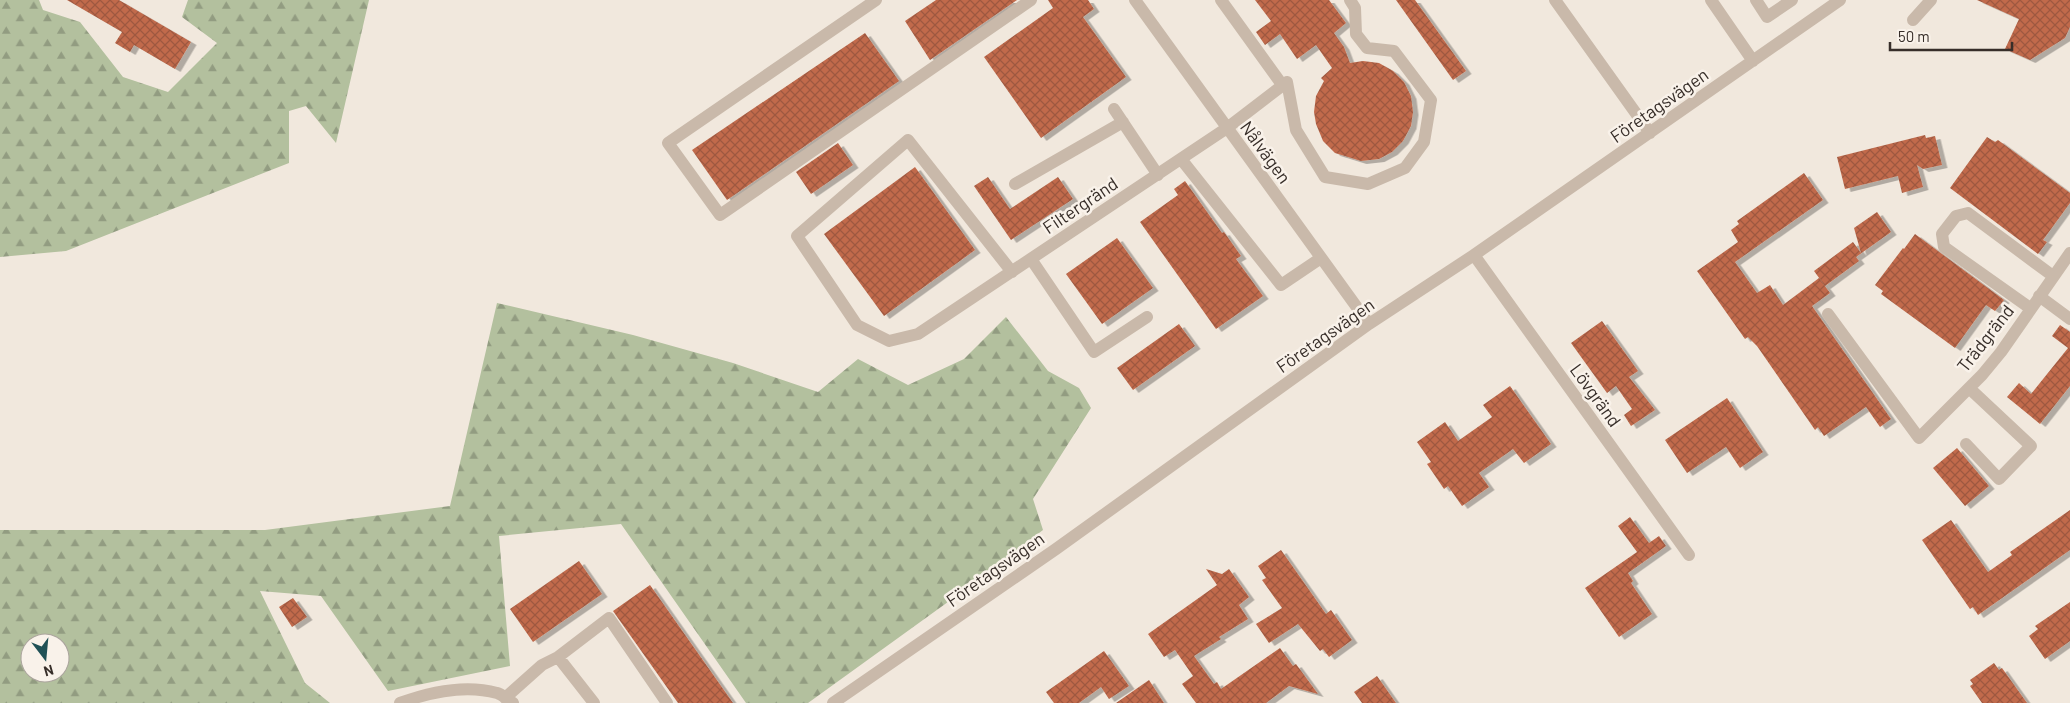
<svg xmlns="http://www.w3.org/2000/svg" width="2070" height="703" viewBox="0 0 2070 703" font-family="Barlow,sans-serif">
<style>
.forest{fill:url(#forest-firs);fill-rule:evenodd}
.building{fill:url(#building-cross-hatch);filter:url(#shadow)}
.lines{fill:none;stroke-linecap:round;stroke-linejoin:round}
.minor{stroke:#c9b9aa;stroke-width:12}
.labels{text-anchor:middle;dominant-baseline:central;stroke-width:5;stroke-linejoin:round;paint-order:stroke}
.street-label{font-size:18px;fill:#372e29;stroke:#f9f2ea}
</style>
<defs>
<pattern id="forest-firs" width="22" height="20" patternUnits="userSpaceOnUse" patternTransform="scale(1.25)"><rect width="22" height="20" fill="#b3c09e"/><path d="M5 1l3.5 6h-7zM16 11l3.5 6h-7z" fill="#929c81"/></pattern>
<pattern id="building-cross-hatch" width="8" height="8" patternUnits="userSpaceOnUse" patternTransform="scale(1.25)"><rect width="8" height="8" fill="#c16b4c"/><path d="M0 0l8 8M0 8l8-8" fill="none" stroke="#9e583f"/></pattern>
<filter id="shadow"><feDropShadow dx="5.5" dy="3" stdDeviation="0" flood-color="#0004"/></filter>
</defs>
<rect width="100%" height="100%" fill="#f1e8dd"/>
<path class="forest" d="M0 0H39L43 10 80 22 123 77 168 92 217 43 182 17 188 0H369L336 143 306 106 289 111V163L66 251 0 257Z
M497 303 633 335 733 363 818 392 858 359 908 385 964 359 1006 317 1048 371 1079 388 1091 408 1033 499 1043 530 959 594 808 703H746L621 524 499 536 510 666 388 691 321 596 260 591 305 683 330 703H0V530H265L450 506ZM30 643H60V673H30Z"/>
<path class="building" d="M67 0H119L191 42 175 69 134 45 130 52 115 43 122 32Z
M936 0H1017L930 60 905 21Z
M1048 0H1088L1094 9 1083 17 1126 77 1041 138 984 57 1053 8Z
M1255 0H1329L1346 23 1334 33 1344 47 1350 63 1363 61 1379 63 1393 71 1404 82 1411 96 1413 112 1411 126 1403 141 1392 152 1379 159 1361 161 1335 153 1323 141 1316 124 1314 112 1316 96 1324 81 1321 78 1332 68 1316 45 1297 59 1280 34 1265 45 1256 32 1271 21Z
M1396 0H1415L1466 71 1453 80Z
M1977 0H2070V27L2065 38 2030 60 2005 49 2019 19Z
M865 33 899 81 727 200 692 150Z
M1925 135 1926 138 1935 136 1942 165 1923 169 1917 165 1923 187 1902 193 1898 176 1845 189 1837 157Z
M1987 137 1995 142 1998 140 2070 193V203L2043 240 2047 242 2038 254 1950 188Z
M838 143 853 165 811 194 796 172Z
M915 167 975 250 884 316 824 234Z
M1804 173 1823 200 1735 262 1757 293 1770 285 1783 305 1819 278 1830 293 1812 306 1891 419 1880 427 1866 407 1824 436 1818 427 1815 430 1757 346 1748 337 1745 339 1697 271 1738 242 1731 230 1739 224 1737 221Z
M988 177 1010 209 1058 177 1073 199 1011 240 974 186Z
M1185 181 1222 233 1224 232 1241 256 1236 259 1263 296 1216 329 1140 222 1178 195 1174 189Z
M1877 212 1891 232 1856 257 1859 261 1825 286 1814 271 1853 242 1861 253 1854 228Z
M1915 234 2004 300 1995 311 1986 305 1955 348 1881 294 1883 291 1875 285 1903 248 1904 249Z
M1117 238 1153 288 1102 324 1066 274Z
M1602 321 1638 371 1629 377 1655 410 1631 426 1624 415 1632 409 1616 386 1607 393 1571 343Z
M1179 324 1195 346 1133 390 1117 368Z
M2060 325 2070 332V386L2040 424 2007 397 2019 383 2031 394 2068 348 2052 336Z
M1510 386 1551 444 1524 463 1513 449 1479 473 1489 487 1462 506 1448 486 1444 489 1427 464 1431 462 1417 442 1445 422 1458 441 1492 417 1483 405Z
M1727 398 1763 452 1740 468 1726 447 1687 473 1665 440Z
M1957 448 1989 486 1965 506 1933 468Z
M2070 510V550L1978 615 1973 607 1970 609 1922 540 1951 520 1988 572 2012 555 2010 552Z
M1630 517 1649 543 1659 536 1666 546 1628 573 1633 581 1631 583 1652 614 1619 637 1585 588 1637 552 1618 526Z
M1281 550 1326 614 1331 610 1352 640 1329 657 1323 649 1320 651 1298 624 1269 643 1256 624 1282 608 1262 580 1266 578 1258 566Z
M579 561 602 594 533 642 510 609Z
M1206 569 1222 574 1229 569 1249 597 1239 605 1248 619 1219 637 1221 639 1194 656 1214 684 1217 682 1221 689 1280 648 1293 666 1296 664 1318 694 1289 686 1266 703H1196L1182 684 1193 676 1175 650 1164 657 1148 634 1217 585Z
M650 585 733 703H678L613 611Z
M293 598 307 617 292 627 279 607Z
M2070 602V641L2045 659 2029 636 2038 629 2035 626Z
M1104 651 1129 686 1109 699 1101 687 1079 703H1054L1046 692Z
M1994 663 1999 670 2002 668 2027 703H1982L1970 686 1973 684 1970 680Z
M1377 676 1396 703H1362L1354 692Z
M1149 680 1164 703H1116Z"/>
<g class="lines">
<path class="minor" d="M876 0 668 143 720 215 1031 0
M1135 0 1369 324
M1221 0 1283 86
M1555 0 1650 133
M1711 0 1753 61
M1756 0 1767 17 1792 0
M1913 20 1931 0
M1114 109 1158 175
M1181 159 1281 285 1321 258
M1015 184 1123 122
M1474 255 1689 555
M1031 259 1094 352 1147 317
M1012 272 908 140 797 236 857 325 889 341 918 334 1227 128 1287 82 1296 130 1325 177 1368 184 1405 168 1424 142 1431 100 1394 51 1367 48 1356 34 1355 8 1350 0
M2039 296 2070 319
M2030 308 1944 247 1942 234 1956 216 1968 213 2053 276
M1828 314 1919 438 1982 375 2001 352 2070 253
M1966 444 1999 479 2031 446 1969 388
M558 657 594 703
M505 698 542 665 558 657 609 618 667 703
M400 703C430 692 465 684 497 693 502 694 508 700 513 703
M833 703 1056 549 1369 324 1474 255 1840 0"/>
</g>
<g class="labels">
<g class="street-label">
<text transform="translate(1659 105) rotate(-35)">Företagsvägen</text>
<text transform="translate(1266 152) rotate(54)">Nålvägen</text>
<text transform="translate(1080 205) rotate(-34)">Filtergränd</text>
<text transform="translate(1325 335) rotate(-35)">Företagsvägen</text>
<text transform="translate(1985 338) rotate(-52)">Trädgränd</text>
<text transform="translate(1596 395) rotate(54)">Lövgränd</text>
<text transform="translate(995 569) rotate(-35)">Företagsvägen</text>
</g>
</g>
<g transform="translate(45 658) rotate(164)"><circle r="24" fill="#f9f2ea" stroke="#aba49d"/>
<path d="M0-4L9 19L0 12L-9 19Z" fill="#205156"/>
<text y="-8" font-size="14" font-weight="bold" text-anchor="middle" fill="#372e29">N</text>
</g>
<path d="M1890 42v8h122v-8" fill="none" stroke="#372e29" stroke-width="2.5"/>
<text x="1898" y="42" font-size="15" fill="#372e29" stroke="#f9f2ea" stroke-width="4" paint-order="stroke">50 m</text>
</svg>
